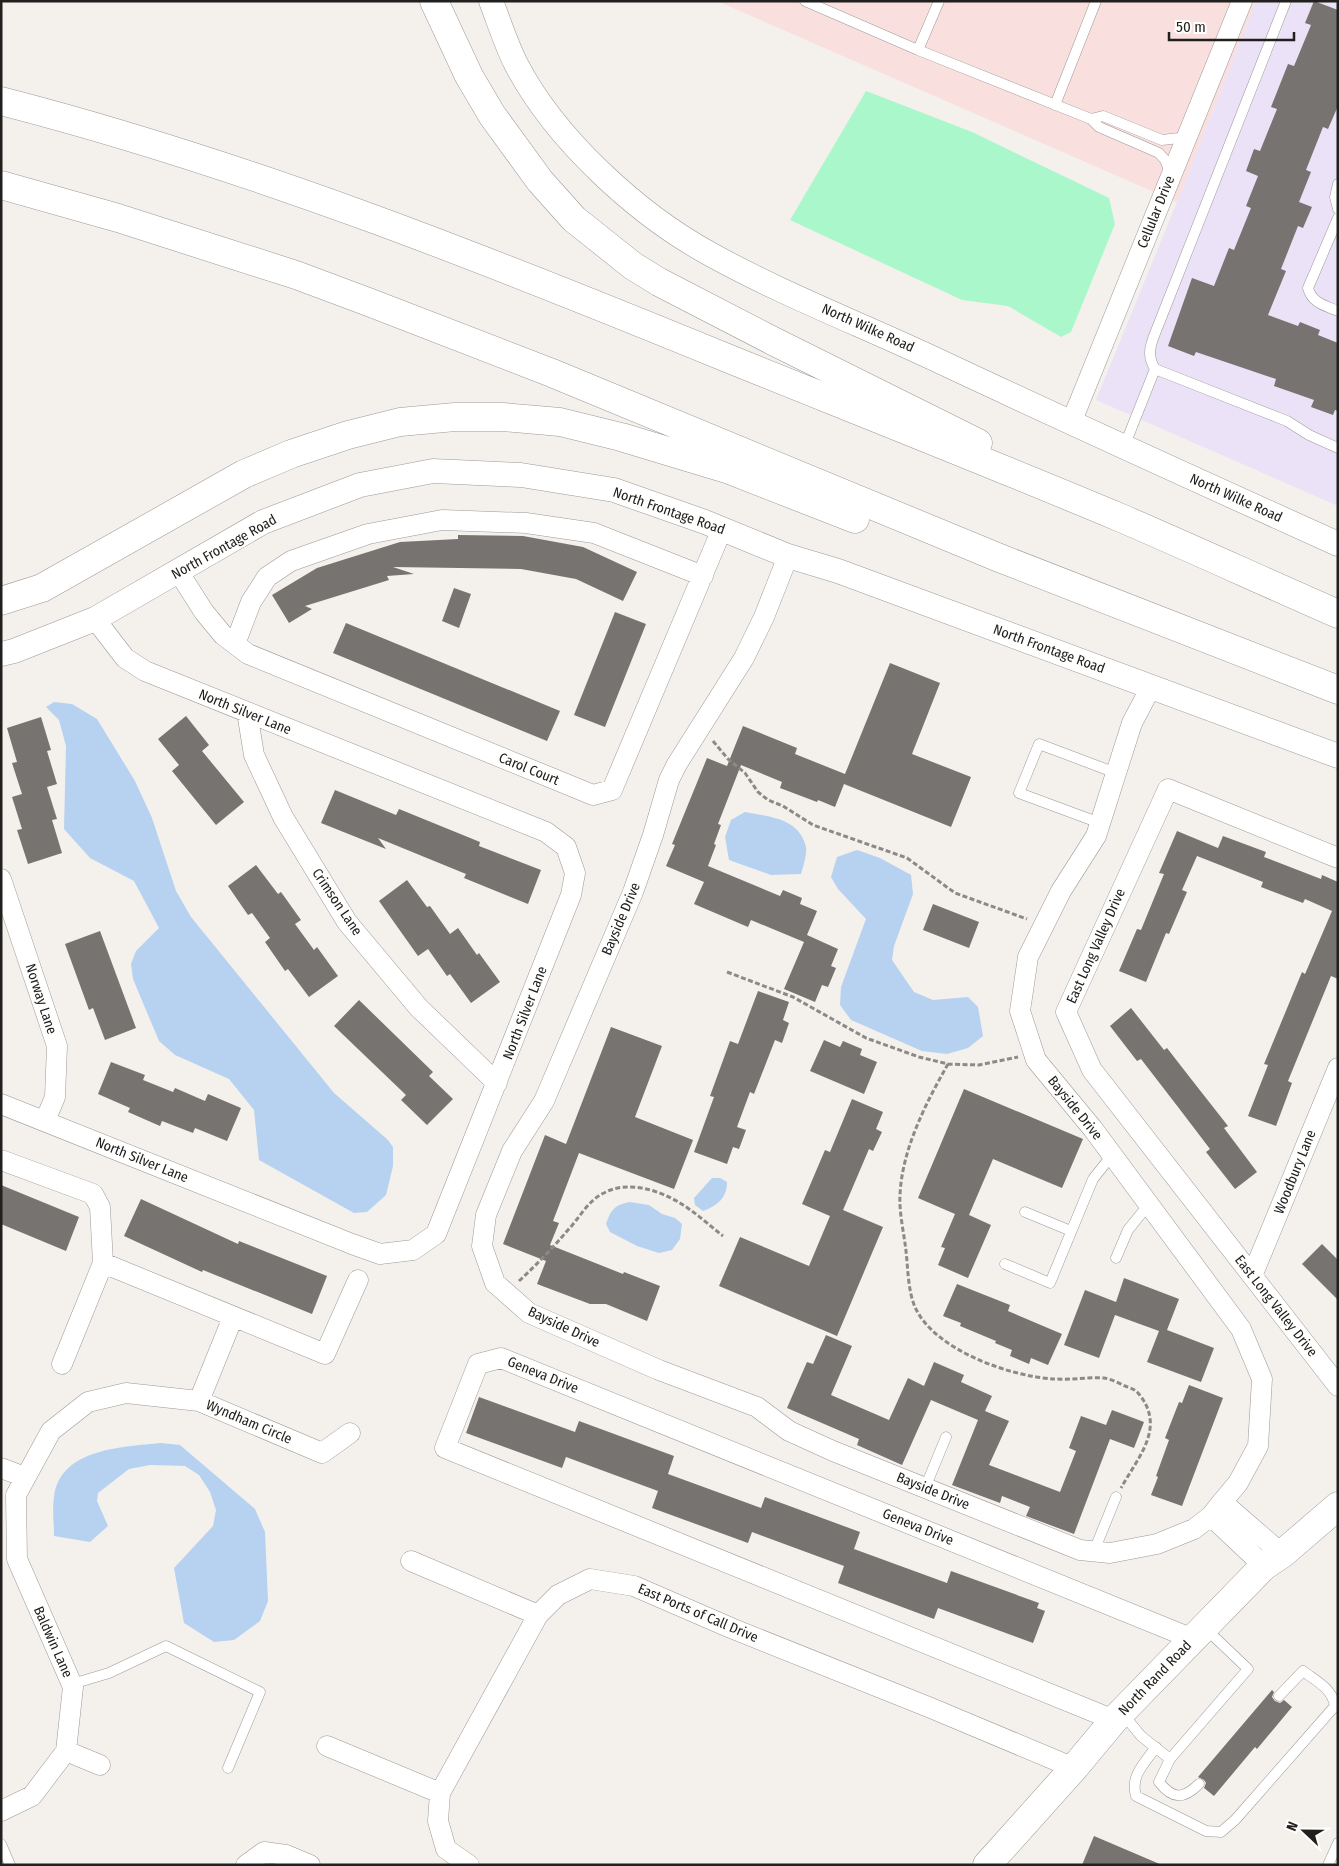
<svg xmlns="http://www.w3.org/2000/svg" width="1339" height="1866" viewBox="0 0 1339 1866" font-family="'Fira Sans Condensed',sans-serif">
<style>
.commercial{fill:#ebe2f7}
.industrial{fill:#fadfdf}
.green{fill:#abf7cc}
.water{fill:#b6d2f0}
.building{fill:#777371}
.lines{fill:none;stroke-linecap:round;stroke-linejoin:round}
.service-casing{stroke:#9d9997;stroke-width:11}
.minor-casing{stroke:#9d9997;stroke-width:21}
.tertiary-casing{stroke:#9d9997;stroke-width:25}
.primary-casing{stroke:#9d9997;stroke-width:29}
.motorway-casing{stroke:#9d9997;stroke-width:29}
.path{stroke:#8c8a87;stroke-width:3;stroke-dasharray:5 2.5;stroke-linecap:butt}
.service{stroke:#fff;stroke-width:10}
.minor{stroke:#fff;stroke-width:20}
.tertiary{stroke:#fff;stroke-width:24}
.primary{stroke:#fff;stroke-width:28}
.motorway{stroke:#fff;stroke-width:28}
.labels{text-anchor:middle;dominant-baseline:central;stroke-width:4;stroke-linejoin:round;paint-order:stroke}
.street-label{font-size:14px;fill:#21201f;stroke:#fefefd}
</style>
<rect width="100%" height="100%" fill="#f4f0ec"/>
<path class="commercial" d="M1256 1H1338V506L1096 400 1177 202Z"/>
<path class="industrial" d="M717 1H1256L1177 202Z"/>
<path class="green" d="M866 91 972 132 1109 198 1115 224 1071 332 1061 337 1008 306 962 300 790 220Z"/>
<path class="water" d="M54 702 72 704 97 719 135 781 152 818 176 891 191 917 334 1093 388 1140 393 1147V1166L386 1195 367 1212 354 1213 259 1160 254 1110 229 1079 175 1055 159 1041 133 979 131 964 136 951 159 928 134 881 90 858 64 829 66 746 59 720 46 707Z
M745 812C770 817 799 818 806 847 807 855 803 867 801 874L771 875 729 860 725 837 731 820Z
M857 850 880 858 911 875 913 894 894 946 892 960 914 992 933 1000 968 997 978 1007 983 1036 968 1048 947 1054 922 1051 851 1020 840 1005 841 987 866 919 838 889 831 877 837 857Z
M712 1178H720L727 1182C727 1198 717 1206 703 1211L695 1205 694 1198Z
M630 1202 649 1205 662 1214 675 1218 682 1224 680 1239 672 1250 659 1253 637 1246 610 1232 606 1224C611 1210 614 1205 630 1202Z
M161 1443 180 1445 255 1509 265 1532 268 1601 260 1621 234 1640 214 1642 184 1623 174 1568 213 1526 216 1510 210 1492 199 1475 185 1466 150 1465 129 1469 98 1493 97 1501 108 1526 90 1542 54 1536C54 1524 52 1510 54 1497 60 1448 123 1447 161 1443Z"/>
<path class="building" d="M1314 1 1338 10V106L1328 129 1323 127 1306 170 1311 172 1299 202 1312 207 1303 228 1298 226 1281 269 1286 271 1268 315 1298 326 1300 322 1320 330 1318 335 1338 343V411L1335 410 1333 415 1311 407 1314 400 1274 386 1276 379 1196 352 1194 356 1168 346 1192 278 1214 286 1229 248 1234 250 1251 208 1246 206 1258 176 1246 171 1254 149 1260 151 1277 109 1271 107 1288 64 1294 66 1311 25 1305 23Z
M458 535 523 536 583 547 637 572 623 601 576 579 521 569 393 567 414 574 387 576 389 580 305 606 312 609 289 623 272 595 317 568 400 542 458 539Z
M454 588 471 594 459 628 442 621Z
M615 612 646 624 605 727 574 715Z
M346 623 560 711 547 741 333 653Z
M890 663 940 683 912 754 971 777 951 827 844 784 835 807 818 800 817 802 780 788 782 782 741 765 718 824 721 825 714 844 716 845 708 866 780 896 783 890 802 898 800 904 817 911 807 935 838 949 831 966 836 968 828 987 822 985 815 1002 784 989 804 942 751 920 748 927 694 904 704 882 666 866 675 845 672 844 707 758 727 766 743 726 797 748 795 754 845 774Z
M186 716 209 745 202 751 244 802 216 825 172 771 179 765 158 739Z
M41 717 51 750 47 751 57 784 47 787 57 819 52 820 62 853 28 864 17 830 22 829 12 797 22 794 12 763 17 762 7 728Z
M335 790 396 815 399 809 480 842 479 846 541 870 528 904 464 878 466 874 378 838 386 849 321 823Z
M1177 831 1218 848 1223 836 1266 852 1264 857 1321 879 1322 875 1338 882V979L1331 976 1288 1081 1292 1083 1276 1126 1248 1116 1268 1065 1264 1064 1302 972 1305 974 1332 911 1305 899 1303 903 1261 887 1263 882 1197 856 1182 890 1187 892 1169 934 1166 933 1146 982 1119 971 1137 929 1141 930 1164 874 1159 873Z
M256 865 278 894 281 892 301 920 295 924 314 950 317 947 338 976 309 997 288 969 285 971 265 942 270 938 252 913 248 915 228 886Z
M407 880 427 907 430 906 450 934 458 928 477 955 479 953 500 982 471 1003 450 974 447 976 428 949 418 956 379 901Z
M933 904 979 922 969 948 923 930Z
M100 931 136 1028 105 1040 93 1008 89 1010 65 944Z
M758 991 789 1002 783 1020 789 1023 782 1043 775 1040 754 1094 750 1092 737 1127 746 1130 739 1149 733 1147 727 1164 694 1152 714 1097 710 1096 730 1041 738 1044Z
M359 1000 433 1072 429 1076 453 1099 427 1125 401 1100 406 1095 334 1026Z
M1131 1008 1164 1050 1167 1048 1195 1084 1228 1126 1224 1128 1257 1172 1235 1189 1206 1152 1210 1149 1178 1107 1141 1059 1137 1061 1110 1026Z
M611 1027 662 1046 635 1117 693 1140 674 1189 579 1153 553 1221 559 1223 550 1245 623 1274 624 1272 660 1286 647 1321 606 1304H590L537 1284 546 1261 503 1244 545 1135 566 1144Z
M824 1040 840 1047 843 1041 862 1049 860 1055 877 1062 864 1094 810 1071Z
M111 1062 145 1075 143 1080 173 1092 175 1088 205 1101 208 1094 241 1108 227 1141 195 1128 193 1133 162 1121 160 1126 128 1112 130 1108 98 1094Z
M964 1089 1083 1139 1062 1188 993 1159 969 1215 991 1225 968 1278 938 1265 945 1248 941 1247 955 1214 918 1198Z
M852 1099 883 1112 876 1129 882 1132 873 1151 869 1149 843 1210 883 1227 837 1336 719 1286 740 1237 809 1266 830 1216 802 1204 825 1150 830 1152Z
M1 1185 79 1217 66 1251 1 1224Z
M141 1199 238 1244 239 1241 327 1276 312 1314 203 1270 202 1272 124 1236Z
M1322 1244 1338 1260V1300L1302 1264Z
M1124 1278 1179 1299 1167 1330 1214 1348 1201 1382 1147 1362 1159 1331 1115 1315 1099 1358 1064 1345 1085 1290 1116 1302Z
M957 1284 1010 1305 1008 1311 1062 1334 1048 1365 1031 1358 1029 1364 1010 1356 1012 1350 995 1343 996 1341 960 1326 961 1323 943 1316Z
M826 1335 852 1346 831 1395 889 1420 908 1378 924 1386 934 1362 964 1375 961 1382 992 1396 985 1411 1009 1421 989 1465 1060 1492 1076 1451 1069 1448 1081 1416 1106 1425 1112 1410 1144 1422 1134 1448 1110 1439 1074 1534 1026 1516 1030 1507 1002 1496 1000 1503 952 1485 978 1420 931 1400 902 1465 857 1445 859 1439 787 1408 807 1362 813 1364Z
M1189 1385 1223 1398 1182 1506 1151 1495 1158 1477 1156 1476 1169 1440 1165 1438 1179 1402 1182 1403Z
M479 1397 575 1432 579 1421 674 1456 668 1474 761 1508 765 1497 860 1532 854 1549 947 1583 951 1571 1039 1603 1037 1608 1045 1611 1033 1643 938 1608 934 1619 838 1583 844 1566 752 1532 748 1543 652 1508 658 1491 566 1457 562 1468 466 1433Z
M1272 1690 1274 1692 1272 1697 1275 1701 1280 1703 1284 1700 1292 1707 1257 1749 1255 1747 1214 1796 1204 1788 1206 1783 1204 1780 1198 1777Z
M1094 1836 1162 1865H1082Z"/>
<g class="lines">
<g class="service-casing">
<path id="service" d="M805 1 918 50 1091 119 1099 127 1159 153 1165 160 1171 174
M918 50 939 1
M1055 105 1096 1
M1091 119 1103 116 1162 140 1179 138 1187 134
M1338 184 1335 197 1338 209
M1338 218 1308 288C1312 303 1324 305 1338 311
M1155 369 1287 421 1309 435 1338 448
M1124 447 1155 369C1148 357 1149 349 1154 336L1286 1
M1100 823 1019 793 1039 744 1116 773
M1025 1212 1071 1231
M1116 1258 1128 1230 1149 1204
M1005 1264 1050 1283 1093 1179 1112 1155
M925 1488 946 1437
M1094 1551 1116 1497
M72 1684 109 1673 166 1646 260 1692 228 1768
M1122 1713 1141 1736 1170 1759
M1156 1747C1144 1764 1130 1776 1136 1796L1206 1831 1221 1832 1235 1820 1335 1706C1332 1688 1316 1681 1303 1671L1279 1696
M1199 1784C1184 1799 1173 1800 1159 1782L1170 1759 1248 1669 1205 1628
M1 1844 10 1865
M1328 1865 1338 1843"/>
</g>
<g class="minor-casing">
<path id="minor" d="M1071 423 1242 1
M788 556 764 617 744 658 677 764 669 780 653 835 633 892 544 1101 512 1151 486 1215 482 1246 495 1283 529 1313 659 1370 757 1407 789 1431 833 1451 1080 1550 1110 1553 1157 1544 1194 1529 1211 1516 1222 1502 1238 1483 1258 1446 1262 1379 1241 1329 1093 1129 1036 1060 1020 1011 1028 957 1061 891 1096 836 1132 723 1151 687
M178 571 204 612 223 635 248 654 593 795 612 790 722 529
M235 644 251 602 267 577 291 561 368 534 442 520 526 523 594 533 703 576
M247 712 254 755 283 817 347 922 419 1008 497 1083
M1338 858 1168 789 1066 1012 1092 1070 1338 1386
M1 879 57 1046 55 1097 45 1121
M1 1104 352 1244 380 1254 413 1250 436 1234 571 895 575 873 566 847 546 832 145 671 125 658 95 619
M1 1160 93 1194 100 1207 103 1263 62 1364
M103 1263 325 1354 358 1280
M1252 1276 1338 1068
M199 1401 233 1317
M1 1468 25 1477
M1222 1502 1282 1554
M1211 1516 1264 1566
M411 1561 538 1615
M1114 1720 445 1448 478 1364 501 1358 1193 1639
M327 1746 440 1793
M66 1751 100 1765
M1 1811 32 1796 66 1751 73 1687 17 1559 16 1495 51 1431 88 1402 126 1393 199 1401 322 1453 350 1433
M246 1865 264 1852 286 1855 310 1865
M469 1865 446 1849 438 1821 440 1793 538 1615 558 1595 590 1579 634 1586 731 1628 931 1708 1074 1768"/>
</g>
<g class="tertiary-casing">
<path id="tertiary" d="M491 1C499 22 506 44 516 64 555 139 637 214 710 254 784 295 865 326 941 362 1073 424 1205 484 1338 544
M1 654 14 651 95 619 263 522 360 485 433 471 521 475 614 490 705 522 788 556 838 571 1338 756"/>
</g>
<g class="primary-casing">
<path id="primary" d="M987 1865 1074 1768 1114 1720 1264 1566 1282 1554 1338 1506"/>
</g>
<g class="motorway-casing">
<path id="motorway" d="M434 1 469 76 492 115 540 181 574 219 633 266 659 282 773 341 978 443
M1 101C250 165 490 261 727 358 858 411 990 463 1121 518 1193 549 1265 582 1338 614
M1 185 118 218 296 275 371 303 552 373 997 557 1338 690
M1 601 42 588 244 474 291 454 348 435 400 422 455 417H503L560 422 621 437 727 469 855 519"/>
</g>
<path class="path" d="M713 741 728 759 745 773 758 792 768 800 783 806 813 825 907 858 955 893 1027 919
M727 972 793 997 866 1038 919 1057 948 1064 979 1065 1018 1057
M948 1064C926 1103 902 1149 900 1195 899 1213 904 1233 906 1251 908 1269 908 1291 915 1307 934 1350 1011 1377 1055 1379 1071 1380 1088 1377 1104 1378 1111 1379 1119 1383 1125 1386 1130 1388 1135 1389 1138 1393 1167 1427 1138 1457 1121 1488
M519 1281C536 1265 552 1249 567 1231 579 1219 588 1200 604 1193 627 1180 659 1190 680 1203 695 1212 709 1225 723 1236"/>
<use href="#service" class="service"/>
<use href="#minor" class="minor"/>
<use href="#tertiary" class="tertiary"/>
<use href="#primary" class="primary"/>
<use href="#motorway" class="motorway"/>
</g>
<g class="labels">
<g class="street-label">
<text transform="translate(1156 212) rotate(-68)">Cellular Drive</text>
<text transform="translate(868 328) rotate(24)">North Wilke Road</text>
<text transform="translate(1236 498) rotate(24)">North Wilke Road</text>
<text transform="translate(669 511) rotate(19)">North Frontage Road</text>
<text transform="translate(224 547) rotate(-29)">North Frontage Road</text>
<text transform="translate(1049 649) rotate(20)">North Frontage Road</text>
<text transform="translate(245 712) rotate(22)">North Silver Lane</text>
<text transform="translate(529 769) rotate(22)">Carol Court</text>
<text transform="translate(337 902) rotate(56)">Crimson Lane</text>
<text transform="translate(621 919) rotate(-67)">Bayside Drive</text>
<text transform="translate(1096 946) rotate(-66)">East Long Valley Drive</text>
<text transform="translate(41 999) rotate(72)">Norway Lane</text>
<text transform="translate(525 1013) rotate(-69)">North Silver Lane</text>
<text transform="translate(1075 1108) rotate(51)">Bayside Drive</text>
<text transform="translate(142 1160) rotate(22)">North Silver Lane</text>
<text transform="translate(1295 1172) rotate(-68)">Woodbury Lane</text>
<text transform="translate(1276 1306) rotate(52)">East Long Valley Drive</text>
<text transform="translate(564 1327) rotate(25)">Bayside Drive</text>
<text transform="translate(543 1375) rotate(22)">Geneva Drive</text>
<text transform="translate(249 1422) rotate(23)">Wyndham Circle</text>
<text transform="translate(933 1491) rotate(22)">Bayside Drive</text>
<text transform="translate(918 1527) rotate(22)">Geneva Drive</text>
<text transform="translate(698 1613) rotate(23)">East Ports of Call Drive</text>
<text transform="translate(53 1642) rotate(66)">Baldwin Lane</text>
<text transform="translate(1155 1678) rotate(-46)">North Rand Road</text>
</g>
</g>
<rect width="1339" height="1866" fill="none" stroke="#21201f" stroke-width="5"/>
<g transform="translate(1304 1831) rotate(292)" stroke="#fefefd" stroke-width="4" paint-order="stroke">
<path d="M0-4L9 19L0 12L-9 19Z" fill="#21201f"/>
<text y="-8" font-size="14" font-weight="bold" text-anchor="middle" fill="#21201f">N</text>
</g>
<path d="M1169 32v8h125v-8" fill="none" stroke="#21201f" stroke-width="2.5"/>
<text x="1176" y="32" font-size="15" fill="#21201f" stroke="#fefefd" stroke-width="4" paint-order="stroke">50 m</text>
</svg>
